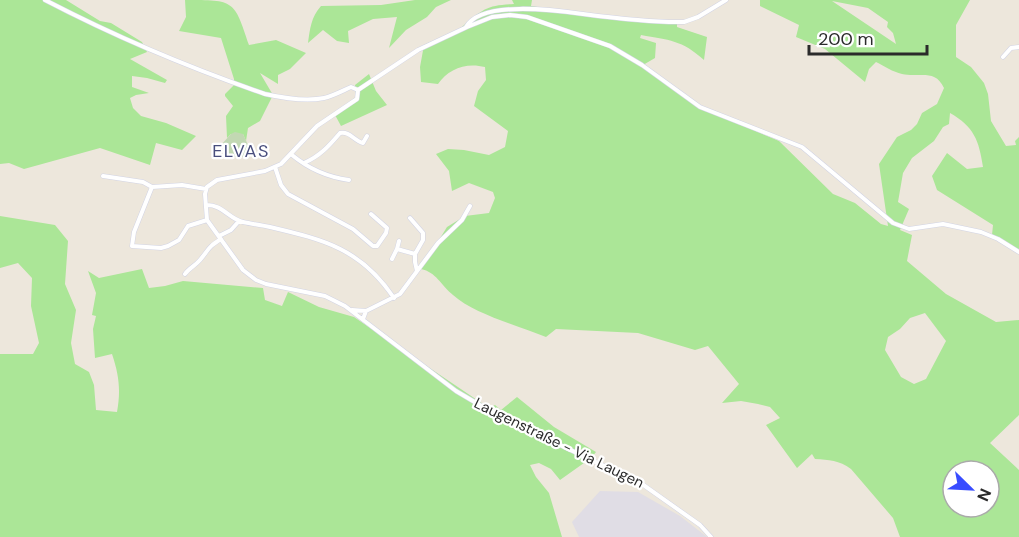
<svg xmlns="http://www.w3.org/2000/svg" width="1019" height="537" viewBox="0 0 1019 537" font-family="'DM Sans',sans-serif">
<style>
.industrial{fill:#e0dde5}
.green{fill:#abe697;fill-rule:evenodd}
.cemetery{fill:#c2d8b3}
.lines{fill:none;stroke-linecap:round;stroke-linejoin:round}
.minor-casing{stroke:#d2d4e4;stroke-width:5}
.minor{stroke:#fff;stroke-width:4}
.labels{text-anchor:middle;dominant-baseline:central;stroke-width:4.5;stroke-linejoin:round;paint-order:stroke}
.street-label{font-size:15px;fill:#2b2b2b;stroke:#fff}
.quarter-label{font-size:18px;letter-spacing:1.5px;fill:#494e7d;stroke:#fff}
</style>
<rect width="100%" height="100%" fill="#ede7dc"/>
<path class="industrial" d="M600 491 638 492 680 516 707 537H579L572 522Z"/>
<path class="green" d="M0 0H66L100 21 111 23 142 42 147 52 130 59 167 80 165 83 147 78 132 76V87L149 93 136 95 130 98 133 108 141 116 166 123 196 136 182 150 156 143 150 165 100 148 24 169 9 163 0 164Z
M185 0C235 0 234 0 249 45L276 40 306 53 290 69 278 75V84L260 73 273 95 260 121 248 128 246 141 243 134H231L227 138 226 116 233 106 225 96V94L234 85V79L221 38 179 31 186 17Z
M415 0H451L436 7 427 17 406 30 389 48 397 17 373 19 348 31 349 43 337 41 323 30 308 43C310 29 311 17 321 6L381 5Z
M512 0H532L531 6 581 14 677 22V27L707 37 704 60C682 40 669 40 641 35L640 38 656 43 655 58 643 65 700 107 779 141 833 194 855 203 881 224 888 226 879 164 897 137 911 130 917 124 922 113 937 104 944 88C935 68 919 78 902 74 893 72 884 66 876 62L869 69 865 82 825 49 796 37 799 25 760 6V0H970L956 25V57L971 67 984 83 988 94 991 121 1006 146 1016 145 1015 141 1019 137V251L992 235 993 225 937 190 932 176 947 153 967 169 983 167C979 140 974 127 950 113L949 124 943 127 934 141 912 158 903 173 898 202 909 209 900 230 912 235 907 261 946 294 996 322 1019 320V415L990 443 1019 470V537H900L893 518 851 469C839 460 829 460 815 459L812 454 797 468 766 425 780 418 770 407 758 404 741 401 722 403 739 384 708 346 695 350 638 333 556 329 546 337C519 326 474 314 453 295 441 285 436 272 421 269L447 227 465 216 489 213 495 198 493 192 469 183 452 191 449 171 436 154 448 149 464 150 489 155 505 147 508 131 474 106 478 91 486 80 485 67C466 62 448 69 438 84L421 82 420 67 424 45C436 39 454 35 463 26 483 9 487 5 514 4ZM832 1 868 8 888 22 887 27 893 33 896 44ZM925 313 946 341 926 379 914 384 901 377 885 350 888 337 900 329 910 318ZM953 471H989V507H953Z
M369 74 376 91 387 105 341 126 334 113 356 97 355 85Z
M0 216 55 225 68 241 65 284 76 310 71 343 75 364 89 372 94 385 96 410 117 412C121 390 119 375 112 354L95 358 93 329 96 316 92 315 96 293 88 271 99 278 142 269 149 288 165 286 183 281 263 288 265 300 282 306 288 292 319 307 354 317 489 408 495 405 501 410 517 397 554 427 596 452 591 458 560 480 551 469 539 463 530 465 536 477 549 493 562 537H0V354H33L39 343 31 306 32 278 18 263 0 268Z"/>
<path class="cemetery" d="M235 132 243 134 248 145V155L245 157H231L221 145 231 134Z"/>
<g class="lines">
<g class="minor-casing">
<path id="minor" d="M45 0C116 37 190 68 265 94 283 98 305 102 324 98 333 96 342 91 351 87L358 90
M466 27C481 0 555 10 583 14 614 18 653 23 684 22L698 17 726 0
M1003 57 1011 48 1019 47
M358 90 357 99 317 126 281 164 265 171 217 180 207 187 205 194 207 220 243 270 256 280 266 284 325 296 345 306 456 391 495 414 642 484 700 525 711 537
M358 90 418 50 467 27 492 17 510 15 527 17 610 46 642 65 700 107 802 147 893 223 909 229 943 224 981 232 998 239 1019 252
M292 155C309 169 327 177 349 180
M304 163C320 156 329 146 340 133 350 131 354 141 363 143L367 136
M275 167 281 185 288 194 353 229 373 246H377L386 233 387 228 371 214
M103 176 143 182 152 187 182 185 206 189
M152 187 134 232 132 246 161 248 168 246 179 240 188 226 207 220
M206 205C222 204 229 219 243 222 252 224 261 225 270 227 325 240 361 249 394 298
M410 218 423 233V240L415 254
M219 236 231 230 239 221
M397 249 399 241
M392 259 397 249 415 254V262L417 271
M185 274C189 268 195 266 200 260 210 248 207 248 221 239
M352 310 366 311
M363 319 366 311 400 294 438 243 462 220 470 206"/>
</g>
<use href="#minor" class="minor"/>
</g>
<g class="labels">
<g class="street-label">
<text transform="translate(559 443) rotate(26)">Laugenstraße - Via Laugen</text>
</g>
<g class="quarter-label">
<text x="241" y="151">ELVAS</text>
</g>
</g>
<g transform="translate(971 489) rotate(114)"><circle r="28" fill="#ffffff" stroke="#aaaaaa" stroke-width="1.5"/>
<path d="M0-4.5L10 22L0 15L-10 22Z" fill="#384cff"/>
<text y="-9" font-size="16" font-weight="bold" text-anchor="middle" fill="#2b2b2b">N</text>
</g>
<path d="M809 45v9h118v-9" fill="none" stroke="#2b2b2b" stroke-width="3"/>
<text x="818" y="45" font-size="18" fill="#2b2b2b" stroke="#ffffff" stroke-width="4.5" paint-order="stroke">200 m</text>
</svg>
